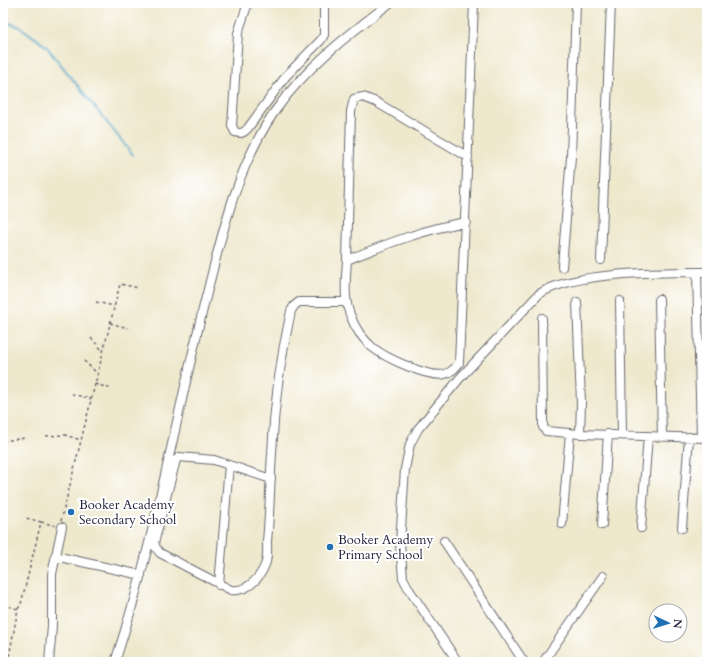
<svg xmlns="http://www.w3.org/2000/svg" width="710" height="665" viewBox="0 0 710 665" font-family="Cardo,serif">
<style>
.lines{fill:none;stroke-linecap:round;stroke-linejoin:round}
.stream{stroke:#53a4cd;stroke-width:2}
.minor-casing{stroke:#69676e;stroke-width:10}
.path{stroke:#69676e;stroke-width:1.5;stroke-dasharray:3 3;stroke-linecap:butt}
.minor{stroke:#fff;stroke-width:8}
.poi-dot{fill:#1f6fb2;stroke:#fff;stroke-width:1.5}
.labels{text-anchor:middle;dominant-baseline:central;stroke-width:4;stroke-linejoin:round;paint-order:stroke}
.poi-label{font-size:13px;fill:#22223b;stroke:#fff;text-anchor:start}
</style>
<rect width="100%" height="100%" fill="#fff"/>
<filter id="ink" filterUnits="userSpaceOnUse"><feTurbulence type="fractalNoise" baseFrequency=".025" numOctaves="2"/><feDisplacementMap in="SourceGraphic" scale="8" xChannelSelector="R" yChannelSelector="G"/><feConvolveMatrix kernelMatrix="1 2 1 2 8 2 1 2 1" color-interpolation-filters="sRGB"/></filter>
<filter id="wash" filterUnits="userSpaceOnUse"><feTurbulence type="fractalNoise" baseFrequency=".012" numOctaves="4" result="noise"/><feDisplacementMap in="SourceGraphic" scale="16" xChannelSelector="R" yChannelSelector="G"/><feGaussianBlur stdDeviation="0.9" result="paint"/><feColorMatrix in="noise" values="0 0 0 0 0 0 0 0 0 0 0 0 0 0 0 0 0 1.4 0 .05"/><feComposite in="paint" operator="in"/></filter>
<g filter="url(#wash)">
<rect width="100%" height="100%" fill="#eee8cc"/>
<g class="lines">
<path class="stream" d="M3 21 20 27 46 46 133 155"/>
</g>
</g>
<g filter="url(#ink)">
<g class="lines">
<g class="minor-casing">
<path id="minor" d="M248 3 238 33 232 126 235 132C241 134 244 133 248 128L286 76 321 40 324 35V3
M466 222C425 229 386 244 347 260 346 279 343 299 351 317 355 328 363 339 372 347 384 357 430 379 445 374 452 372 455 368 459 363L474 3
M347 260 351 111 354 99 363 97 376 102 468 157
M601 260 611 3
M562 267 571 157 576 3
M697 272 701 438
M659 299 662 437
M620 301 622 435
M577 302 581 402 580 434
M542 318 543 427 546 431 580 434 707 438
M271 479 214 460 179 457 176 460 154 543 156 548 160 553 231 590C246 592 259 580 265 565 268 559 267 549 267 541 270 512 270 482 272 453 274 403 280 360 291 311L294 306 299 302H346
M562 524 570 433
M602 525 608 434
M641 528 648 436
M682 528 689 437
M444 541 524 662
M55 556 141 575
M219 585 229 465
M49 662 52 626V574L62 527
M115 662C154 544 175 421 205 301 221 238 237 165 275 111 305 68 349 34 390 3
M458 662 410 591 403 578 400 543 405 469 410 444 418 429 460 378 539 294C574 271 664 272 707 272
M543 662 603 576"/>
</g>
<path class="path" d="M96 302 114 306
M110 323 128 328
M91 338 103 351
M84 361 98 374
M95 384 112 389
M72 394 91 399
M46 436 65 435 81 440
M3 441 25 438
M61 521 120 284 139 288
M41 522 56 526
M3 605 18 609
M8 662 18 609 21 604 41 522 26 518"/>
<use href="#minor" class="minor"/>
</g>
</g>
<g class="poi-dot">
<circle cx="71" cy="512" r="4"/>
<circle cx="330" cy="547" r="4"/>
</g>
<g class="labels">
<g class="poi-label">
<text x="79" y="505">Booker Academy<tspan x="79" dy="15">Secondary School</tspan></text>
<text x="338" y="540">Booker Academy<tspan x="338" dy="15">Primary School</tspan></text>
</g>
</g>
<rect width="710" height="665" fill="none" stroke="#fff" stroke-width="16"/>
<g transform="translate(668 623) rotate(94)"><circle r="19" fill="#ffffff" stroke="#a7a7b1"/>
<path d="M0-3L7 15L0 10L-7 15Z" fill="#1f6fb2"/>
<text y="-6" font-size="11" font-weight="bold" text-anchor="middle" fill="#22223b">N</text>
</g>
</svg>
